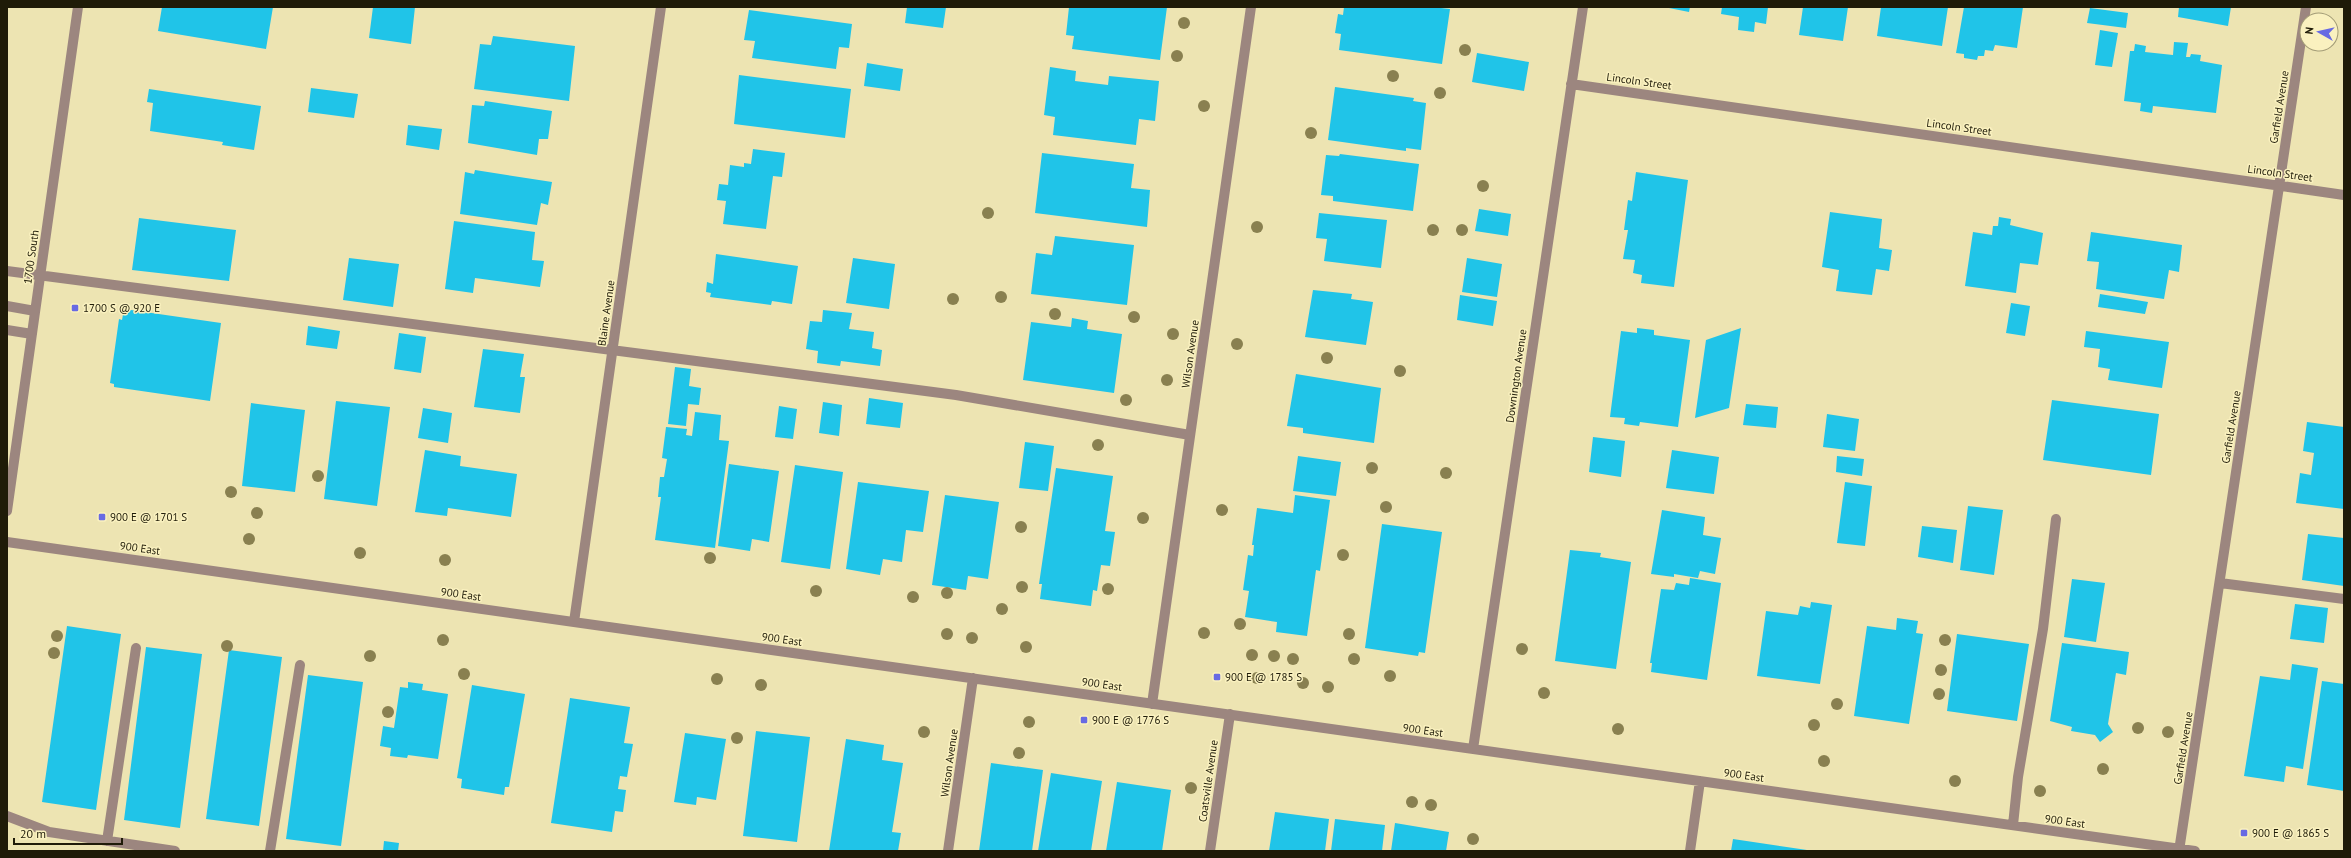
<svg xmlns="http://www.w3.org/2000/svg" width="2351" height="858" viewBox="0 0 2351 858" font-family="'PT Sans',sans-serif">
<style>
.building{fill:#20c4e8}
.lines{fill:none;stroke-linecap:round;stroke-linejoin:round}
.minor{stroke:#9c867f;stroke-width:10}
.tree{fill:#898050}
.poi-dot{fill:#686ae3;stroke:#faf1bf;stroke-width:1.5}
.labels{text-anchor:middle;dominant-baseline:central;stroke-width:3;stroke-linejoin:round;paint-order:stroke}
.street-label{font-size:11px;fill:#1f1b08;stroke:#faf1bf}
.poi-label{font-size:11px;fill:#1f1b08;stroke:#faf1bf;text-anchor:start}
</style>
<rect width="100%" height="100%" fill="#ede4b2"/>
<path class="building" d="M162 7H273L266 49 158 31Z
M373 7H415L411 44 369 38Z
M907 7H946L943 28 905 23Z
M1069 7H1167L1160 60 1072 49 1074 36 1066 35Z
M1344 7H1432L1450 9 1442 64 1339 50 1341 34 1335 33 1338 14 1343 15Z
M1664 7H1690L1689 12Z
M1722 7H1768L1766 24 1755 22 1754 32 1738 30 1739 17 1721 14Z
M1803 7H1848L1843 41 1799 35Z
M1881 7H1948L1942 46 1877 36Z
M1964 7H2023L2017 48 1995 45 1993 51 1985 50 1984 56H1978L1977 60 1964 58V54L1956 53Z
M2179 7H2231L2228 26 2178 17Z
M2090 8 2128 13 2126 28 2087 23Z
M749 10 852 24 849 48 839 47 836 69 752 58 755 41 744 40Z
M2100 30 2118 33 2112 67 2095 65Z
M493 36 575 46 569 101 474 89 480 44 491 45Z
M2174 42 2188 43 2186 57H2190L2191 54 2201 55 2200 61 2222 65 2216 113 2153 106 2152 113 2140 111 2141 103 2124 101 2130 51H2134L2135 44 2146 46 2145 52 2173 55Z
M1477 53 1529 62 1524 91 1472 82Z
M867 63 903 69 900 91 864 86Z
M1050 67 1076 71 1075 81 1108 85 1109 76 1159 81 1155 121 1139 119 1136 145 1053 135 1055 117 1044 115Z
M739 75 851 89 845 138 734 124Z
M1335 87 1414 98 1413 101 1426 103 1421 150 1406 148V151L1328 140Z
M311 88 358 94 354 118 308 112Z
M149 89 261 106 254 150 222 145 223 142 150 131 153 103 147 102Z
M485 101 552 111 548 139H539L537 155 468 143 472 105 484 106Z
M408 125 442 129 439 150 406 145Z
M753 149 785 153 782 177 773 176 766 229 723 224 726 201 717 200 719 184 728 185 730 165 744 167V163L751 164Z
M1042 153 1134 164 1131 188 1150 190 1147 227 1035 213Z
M1340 154 1419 164 1413 211 1333 201V196L1321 195 1326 155 1339 156Z
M475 170 552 182 548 205 541 203 537 225 460 214 465 172 474 174Z
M1636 172 1688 180 1674 287 1641 283 1642 275 1633 273 1635 260 1623 259 1628 230H1624L1628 200 1632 201Z
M1479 209 1511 214 1508 236 1475 231Z
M1830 212 1882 219 1879 248 1892 250 1889 271 1876 269 1872 295 1836 291 1839 270 1822 267Z
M1319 213 1387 220 1381 268 1324 261 1327 239 1316 238Z
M1999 217 2011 219 2010 225 2043 233 2038 265 2020 263 2016 293 1965 286 1973 232 1992 235 1993 226H1998Z
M139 218 236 230 229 281 132 270Z
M454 221 535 232 532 260 544 261 540 287 475 278 473 293 445 289Z
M2091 232 2182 245 2179 272 2169 270 2164 299 2096 289 2099 262 2087 261Z
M1055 236 1134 245 1127 305 1031 294 1036 253 1052 255Z
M716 254 798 266 792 304 772 301 771 305 710 297 711 293 706 292 707 282 713 284Z
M349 258 399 264 393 307 343 300Z
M853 258 895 264 889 309 846 303Z
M1467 258 1502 264 1497 297 1462 292Z
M1313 290 1352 294 1351 299 1373 302 1366 345 1305 337Z
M2100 294 2148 302 2145 314 2098 307Z
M1460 295 1497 301 1493 326 1457 320Z
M2011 303 2030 306 2025 336 2006 333Z
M124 309 221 323 210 401 114 387V384L110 383 119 319 122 320Z
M823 310 852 313 849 329 874 332 872 348 882 350 880 366 841 361 840 366 817 363 818 351 806 349 810 321 822 322Z
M1072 318 1088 321 1087 329 1122 334 1114 393 1023 380 1031 322 1071 327Z
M308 326 340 331 337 349 306 345Z
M1637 328 1654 330V335L1690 340 1678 427 1640 422 1639 426 1624 424 1625 418 1610 417 1621 331 1637 333Z
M1741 328 1729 408 1695 418 1706 340Z
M2086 331 2169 342 2162 388 2108 380 2110 369 2098 367 2100 349 2084 347Z
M399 333 426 337 421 373 394 369Z
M483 349 524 354 520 377H525L520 413 474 407Z
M675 367 691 369 689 386 701 388 699 405 688 404 686 426 668 424Z
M1296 374 1381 388 1374 443 1303 433V428L1287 426Z
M869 398 903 403 900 428 866 424Z
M2052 400 2159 414 2151 475 2043 460Z
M336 401 390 407 377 506 324 499Z
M823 402 842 405 839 436 819 433Z
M251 403 305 410 295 492 242 486Z
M1746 404 1778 407 1776 428 1743 425Z
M779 406 797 409 793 439 775 437Z
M423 408 452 413 448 443 418 438Z
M695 412 721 415 719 440 729 441 715 548 655 540 661 497H658L660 477H664L667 459 662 458 666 427 687 429 686 435 692 436Z
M1827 414 1859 419 1855 451 1823 447Z
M2307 422 2344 427V509L2296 503 2300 473 2311 475 2314 453 2303 451Z
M1593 437 1625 441 1621 477 1589 472Z
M1025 442 1054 446 1048 491 1019 488Z
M425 450 461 456 460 466 517 474 511 517 448 508 447 516 415 512Z
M1672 450 1719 457 1714 494 1666 488Z
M1298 456 1341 462 1336 496 1293 491Z
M1837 456 1864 459 1862 476 1836 472Z
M729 464 779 471 769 542 752 539 750 551 718 546Z
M795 465 843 472 830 569 781 562Z
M1056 468 1113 476 1105 531 1115 532 1110 566 1101 565 1097 591 1093 590 1091 606 1040 599 1042 584H1039Z
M858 482 929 491 923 532 906 530 902 562 883 559 880 575 846 569Z
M1845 482 1872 486 1865 546 1837 543Z
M945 495 999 502 988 579 968 576 966 590 932 585Z
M1295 495 1330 500 1320 571 1316 570 1307 636 1276 632 1277 622 1245 617 1249 591 1243 590 1248 555 1253 556 1254 545H1252L1257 508 1293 513Z
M1968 506 2003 510 1994 575 1960 570Z
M1662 510 1705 517 1703 535 1721 538 1715 574 1700 571 1698 578 1674 574V577L1651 574Z
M1382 524 1442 532 1425 653 1419 652 1418 656 1365 648Z
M1922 526 1957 530 1953 563 1918 557Z
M2308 534 2344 538V586L2302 580Z
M1570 550 1601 553 1600 557 1631 562 1616 669 1555 661Z
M1690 578 1721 583 1707 680 1651 672 1652 663H1650L1661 589 1674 590 1676 583 1689 585Z
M2072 579 2105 583 2096 642 2064 637Z
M1811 602 1832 605 1820 684 1757 676 1766 611 1798 615 1800 606 1810 608Z
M2295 604 2328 608 2324 643 2290 639Z
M1897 618 1918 621 1916 633 1923 634 1909 724 1854 716 1867 626 1896 630Z
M67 626 121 634 96 810 42 802Z
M1957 634 2029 644 2017 721 1947 711Z
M2062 643 2129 652 2126 675 2116 673 2108 724 2113 732 2100 742 2095 735 2071 731 2072 727 2050 721Z
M146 647 202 654 180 828 124 820Z
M229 650 282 657 259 826 206 819Z
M2292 664 2318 668 2303 769 2286 766 2284 782 2244 776 2260 676 2290 680Z
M308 675 363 682 341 846 286 839Z
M2322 681 2344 684V791L2307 785Z
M408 682 423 684 422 690 448 694 438 759 408 755 407 758 390 756 391 748 380 746 383 726 394 728 400 687 408 688Z
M472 685 525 694 509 787H505L504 795 461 788 462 779 457 778Z
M570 698 630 707 624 743 633 744 627 777 620 776 618 789 626 790 623 812 615 811 612 832 551 823Z
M756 731 810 737 797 842 743 836Z
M685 733 726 739 716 800 697 797 696 805 674 802Z
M846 739 884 745 882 760 903 763 892 832 901 833 898 851H829Z
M991 763 1043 770 1032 851H979Z
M1051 773 1102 781 1091 851H1038Z
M1117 782 1171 790 1162 851H1106Z
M1275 812 1329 819 1325 851H1269Z
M1335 819 1385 825 1382 851H1331Z
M1395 823 1449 832 1446 851H1391Z
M1733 839 1807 850V851H1731Z
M384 841 399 843 398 851H383Z"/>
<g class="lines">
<path class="minor" d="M1571 84 2344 195
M7 271 956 395 1190 435
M7 306 35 311
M7 330 32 334
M7 511 78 7
M7 542 2195 851
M2220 583 2344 599
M574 622 661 7
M1152 704 1251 7
M1473 749 1583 7
M7 816 49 832 175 851
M2013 825 2018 777 2043 629 2056 519
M107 841 136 648
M270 851 300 665
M948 851 973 678
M1210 851 1230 714
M1690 851 1700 781
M2179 851 2306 7"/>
</g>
<g class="tree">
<circle cx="1184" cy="23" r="6"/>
<circle cx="1465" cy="50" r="6"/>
<circle cx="1177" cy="56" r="6"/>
<circle cx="1393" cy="76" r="6"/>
<circle cx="1440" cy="93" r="6"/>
<circle cx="1204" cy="106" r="6"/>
<circle cx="1311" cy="133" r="6"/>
<circle cx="1483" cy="186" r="6"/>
<circle cx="988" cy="213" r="6"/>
<circle cx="1257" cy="227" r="6"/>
<circle cx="1433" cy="230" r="6"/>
<circle cx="1462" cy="230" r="6"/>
<circle cx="1001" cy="297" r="6"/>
<circle cx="953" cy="299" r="6"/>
<circle cx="1055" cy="314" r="6"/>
<circle cx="1134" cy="317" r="6"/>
<circle cx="1173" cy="334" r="6"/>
<circle cx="1237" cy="344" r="6"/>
<circle cx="1327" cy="358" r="6"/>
<circle cx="1400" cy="371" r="6"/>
<circle cx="1167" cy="380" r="6"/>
<circle cx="1126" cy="400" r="6"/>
<circle cx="1098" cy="445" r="6"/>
<circle cx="1372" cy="468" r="6"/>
<circle cx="1446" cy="473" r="6"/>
<circle cx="318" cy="476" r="6"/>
<circle cx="231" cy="492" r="6"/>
<circle cx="1386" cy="507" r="6"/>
<circle cx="1222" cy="510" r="6"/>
<circle cx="257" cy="513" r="6"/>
<circle cx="1143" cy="518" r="6"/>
<circle cx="1021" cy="527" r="6"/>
<circle cx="249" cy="539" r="6"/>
<circle cx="360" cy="553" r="6"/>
<circle cx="1343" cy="555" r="6"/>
<circle cx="710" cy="558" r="6"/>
<circle cx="445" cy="560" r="6"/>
<circle cx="1022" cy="587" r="6"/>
<circle cx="1108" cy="589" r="6"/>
<circle cx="816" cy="591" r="6"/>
<circle cx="947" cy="593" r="6"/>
<circle cx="913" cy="597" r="6"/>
<circle cx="1002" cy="609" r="6"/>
<circle cx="1240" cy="624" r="6"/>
<circle cx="1204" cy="633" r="6"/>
<circle cx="947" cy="634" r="6"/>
<circle cx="1349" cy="634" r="6"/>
<circle cx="57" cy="636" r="6"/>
<circle cx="972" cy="638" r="6"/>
<circle cx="443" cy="640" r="6"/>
<circle cx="1945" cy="640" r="6"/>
<circle cx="227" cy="646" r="6"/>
<circle cx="1026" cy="647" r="6"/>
<circle cx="1522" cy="649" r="6"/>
<circle cx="54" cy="653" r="6"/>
<circle cx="1252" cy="655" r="6"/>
<circle cx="370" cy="656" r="6"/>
<circle cx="1274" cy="656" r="6"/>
<circle cx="1293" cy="659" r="6"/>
<circle cx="1354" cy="659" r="6"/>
<circle cx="1941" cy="670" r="6"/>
<circle cx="464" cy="674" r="6"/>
<circle cx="1390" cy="676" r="6"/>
<circle cx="1257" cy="678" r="6"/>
<circle cx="717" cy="679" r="6"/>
<circle cx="1303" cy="683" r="6"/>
<circle cx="761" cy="685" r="6"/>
<circle cx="1328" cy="687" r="6"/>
<circle cx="1544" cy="693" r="6"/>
<circle cx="1939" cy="694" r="6"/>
<circle cx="1837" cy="704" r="6"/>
<circle cx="388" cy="712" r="6"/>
<circle cx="1029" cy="722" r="6"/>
<circle cx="1814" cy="725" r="6"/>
<circle cx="2138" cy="728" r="6"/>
<circle cx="1618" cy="729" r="6"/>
<circle cx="924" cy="732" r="6"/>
<circle cx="2168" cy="732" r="6"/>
<circle cx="737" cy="738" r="6"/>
<circle cx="1019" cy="753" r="6"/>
<circle cx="1824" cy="761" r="6"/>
<circle cx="2103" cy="769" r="6"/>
<circle cx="1955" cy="781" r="6"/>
<circle cx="1191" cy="788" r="6"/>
<circle cx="2040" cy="791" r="6"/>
<circle cx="1412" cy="802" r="6"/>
<circle cx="1431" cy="805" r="6"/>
<circle cx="1473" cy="839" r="6"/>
</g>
<g class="poi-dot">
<rect x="71" y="304" width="8" height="8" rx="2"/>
<rect x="98" y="513" width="8" height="8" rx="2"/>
<rect x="1213" y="673" width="8" height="8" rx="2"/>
<rect x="1080" y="716" width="8" height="8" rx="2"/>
<rect x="2240" y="829" width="8" height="8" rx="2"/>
</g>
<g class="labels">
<g class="street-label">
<text transform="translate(1639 81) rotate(8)">Lincoln Street</text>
<text transform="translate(2279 107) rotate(-81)">Garfield Avenue</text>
<text transform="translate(1959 127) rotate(8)">Lincoln Street</text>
<text transform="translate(2280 173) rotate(8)">Lincoln Street</text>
<text transform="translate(31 257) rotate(-82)">1700 South</text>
<text transform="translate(606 313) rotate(-82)">Blaine Avenue</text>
<text transform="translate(1190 354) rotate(-82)">Wilson Avenue</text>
<text transform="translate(1516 376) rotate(-82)">Downington Avenue</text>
<text transform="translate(2231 427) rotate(-81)">Garfield Avenue</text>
<text transform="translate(140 548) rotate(8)">900 East</text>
<text transform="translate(461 594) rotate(8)">900 East</text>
<text transform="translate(782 639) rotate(8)">900 East</text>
<text transform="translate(1102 684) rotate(8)">900 East</text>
<text transform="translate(1423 730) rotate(8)">900 East</text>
<text transform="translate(2183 748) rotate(-81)">Garfield Avenue</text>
<text transform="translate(949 763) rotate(-82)">Wilson Avenue</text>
<text transform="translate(1744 775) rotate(8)">900 East</text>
<text transform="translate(1208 781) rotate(-82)">Coatsville Avenue</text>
<text transform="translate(2065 821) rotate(8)">900 East</text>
</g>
<g class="poi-label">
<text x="83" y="308">1700 S @ 920 E</text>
<text x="110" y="517">900 E @ 1701 S</text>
<text x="1225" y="677">900 E @ 1785 S</text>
<text x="1092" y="720">900 E @ 1776 S</text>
<text x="2252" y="833">900 E @ 1865 S</text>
</g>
</g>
<rect width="2351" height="858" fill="none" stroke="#1f1b08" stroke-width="16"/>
<g transform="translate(2319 32) rotate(278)"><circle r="19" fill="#faf1bf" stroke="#a29b76"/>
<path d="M0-3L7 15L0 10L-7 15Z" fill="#686ae3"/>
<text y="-6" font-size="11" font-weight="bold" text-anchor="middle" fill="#1f1b08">N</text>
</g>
<path d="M14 838v6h108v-6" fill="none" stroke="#1f1b08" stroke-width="2"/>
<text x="20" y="838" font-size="12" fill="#1f1b08" stroke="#faf1bf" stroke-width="3" paint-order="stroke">20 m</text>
</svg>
